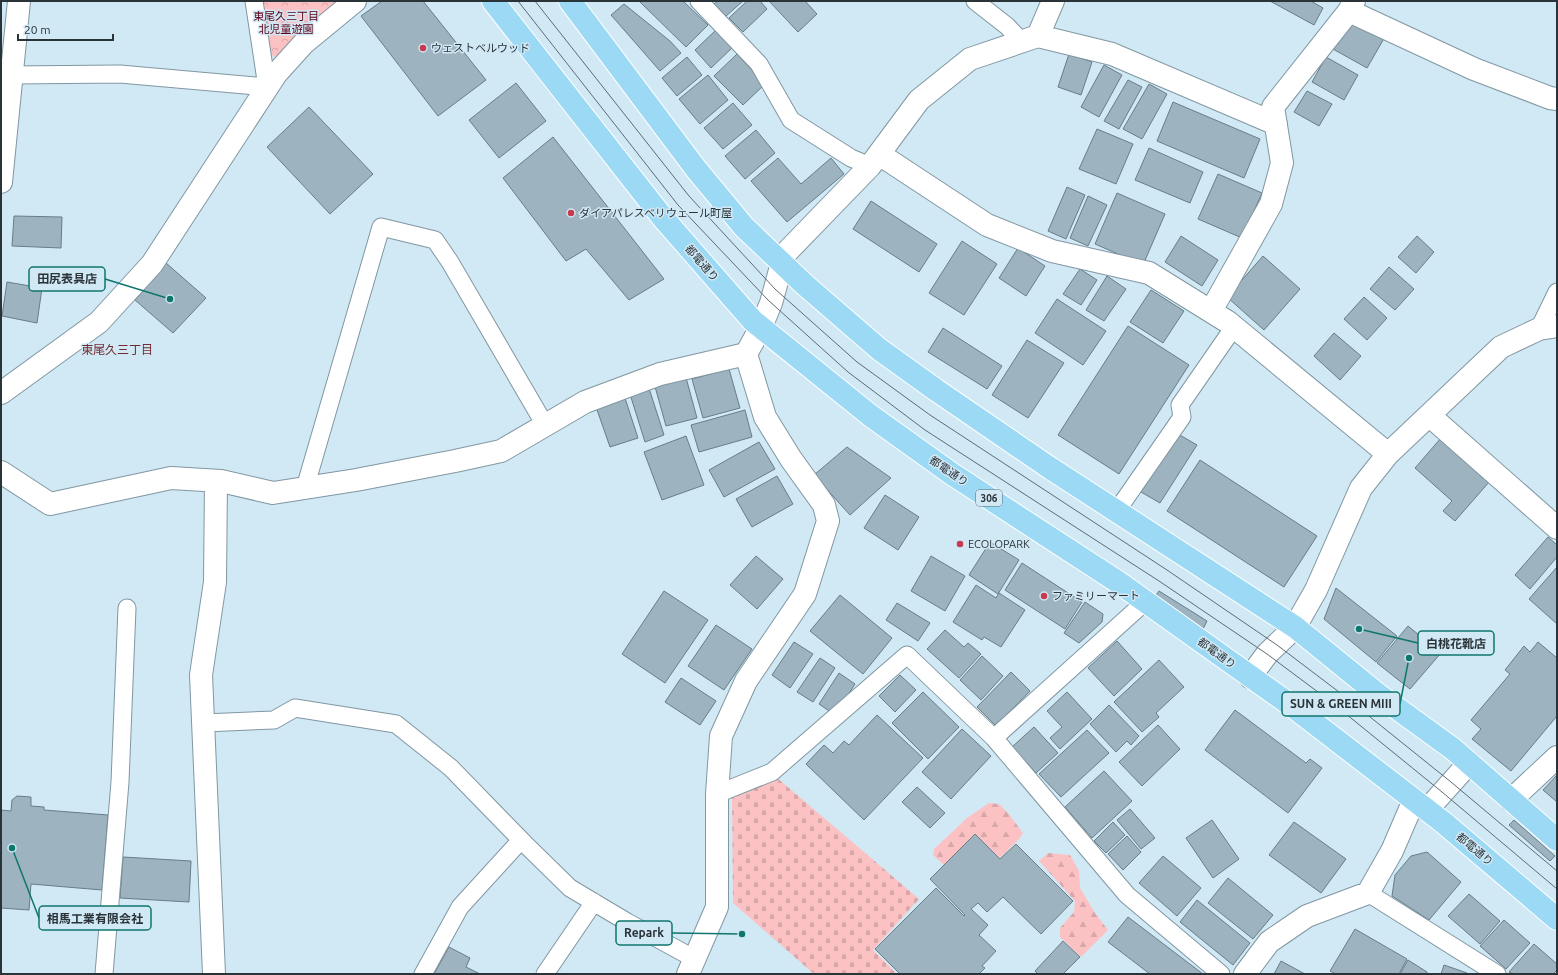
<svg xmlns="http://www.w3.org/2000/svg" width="1558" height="975" viewBox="0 0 1558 975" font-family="Ubuntu,'Noto Sans JP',sans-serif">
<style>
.forest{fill:url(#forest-firs)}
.cemetery{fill:url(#cemetery-stones)}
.park{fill:url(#park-crowns)}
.building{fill:#9db3bf;stroke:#677d88}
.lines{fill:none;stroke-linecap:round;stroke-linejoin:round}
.service-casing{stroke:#8197a2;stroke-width:19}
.minor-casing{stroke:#8197a2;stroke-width:24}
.primary-casing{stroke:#fff;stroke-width:24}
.service{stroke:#fff;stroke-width:17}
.minor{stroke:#fff;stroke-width:22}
.primary{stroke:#9bd9f5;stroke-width:22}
.tram{stroke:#5e6b73;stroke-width:1}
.poi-dot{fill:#c9394c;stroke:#d1e8f5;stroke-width:1.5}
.labels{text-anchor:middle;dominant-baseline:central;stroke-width:3;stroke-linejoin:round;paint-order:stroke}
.shield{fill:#d1e8f5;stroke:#5c6971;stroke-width:1}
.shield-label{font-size:10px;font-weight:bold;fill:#2a3338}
.park-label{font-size:11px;fill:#5f0016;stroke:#d1e8f5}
.poi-label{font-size:11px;fill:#2a3338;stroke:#d1e8f5;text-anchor:start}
.street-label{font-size:11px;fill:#2a3338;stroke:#d1e8f5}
.neighbourhood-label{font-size:12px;fill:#722c31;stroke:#d1e8f5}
.leader{fill:none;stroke:#0f766e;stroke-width:1.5}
.callout-dot{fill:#0f766e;stroke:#d1e8f5;stroke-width:1.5}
.callout{fill:#d1e8f5;stroke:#0f766e;stroke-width:1.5}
.callout-label{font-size:12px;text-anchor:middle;font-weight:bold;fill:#2a3338}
</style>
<defs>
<pattern id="forest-firs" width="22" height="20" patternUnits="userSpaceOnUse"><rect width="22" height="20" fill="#fcc2c3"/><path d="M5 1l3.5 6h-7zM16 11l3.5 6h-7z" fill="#d8a7a8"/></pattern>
<pattern id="cemetery-stones" width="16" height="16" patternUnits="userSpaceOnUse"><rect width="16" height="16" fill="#fcc2c3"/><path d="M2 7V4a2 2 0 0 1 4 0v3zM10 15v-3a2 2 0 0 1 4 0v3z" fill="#d8a7a8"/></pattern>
<pattern id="park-crowns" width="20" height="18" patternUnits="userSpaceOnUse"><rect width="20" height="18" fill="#fcc2c3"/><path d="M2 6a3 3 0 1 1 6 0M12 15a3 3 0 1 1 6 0" fill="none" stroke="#d8a7a8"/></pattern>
</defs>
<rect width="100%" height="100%" fill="#d1e8f5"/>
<path class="forest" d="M989 803 999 804 1008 813 1023 833 1019 839 1000 858 975 834 944 865 933 855 934 849 967 818Z
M1048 853 1070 855 1079 871 1080 888 1095 913 1108 930 1081 957 1060 937V928L1074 912 1075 901 1039 861Z"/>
<path class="cemetery" d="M776 777 919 899 873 950 897 974H814L733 903 732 793Z"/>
<path class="park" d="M261 1H342L279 59 270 54Z"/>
<path class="building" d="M382 1H423L486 80 438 116 361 16Z
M639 1H683L708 25 686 47Z
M718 1H743L726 16 714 4Z
M747 1H760L767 9 743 32 729 18Z
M769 1H805L817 14 798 32Z
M1270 1H1311L1323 8 1314 25Z
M624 4 670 41 681 53 660 71 611 15Z
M1352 16 1386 35 1367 68 1333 49Z
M716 30 733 47 711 68 695 50Z
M737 54 765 84 743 105 714 76Z
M1069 54 1092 62 1081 95 1058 87Z
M687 57 702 75 677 96 662 78Z
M1326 57 1358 75 1344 100 1312 82Z
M1104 65 1122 75 1099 117 1081 107Z
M708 75 728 100 700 124 679 99Z
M1128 80 1142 87 1119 129 1104 121Z
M516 83 546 121 499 158 469 120Z
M1149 84 1167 94 1142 139 1123 129Z
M1307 91 1332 104 1319 126 1294 112Z
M1173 102 1260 139 1244 178 1157 141Z
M733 103 752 125 723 149 704 128Z
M309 107 373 174 330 214 267 147Z
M1097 129 1133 144 1116 184 1079 169Z
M756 130 775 153 745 179 725 156Z
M553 137 664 279 629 300 586 249 566 261 503 178Z
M1149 148 1203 172 1190 203 1135 180Z
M778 158 801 184 831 158 844 174 787 222 751 181Z
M1218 174 1262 193 1242 238 1198 219Z
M1067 187 1085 195 1066 239 1048 231Z
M1117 193 1165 214 1143 265 1095 244Z
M1088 196 1107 205 1088 246 1070 238Z
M871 201 937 244 919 272 853 229Z
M14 216 62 217 61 248 12 246Z
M1181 236 1218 260 1202 286 1165 262Z
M1417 236 1434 252 1416 273 1398 257Z
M962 241 997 264 964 315 929 293Z
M1018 248 1045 266 1026 296 999 278Z
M1263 256 1300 289 1264 330 1227 297Z
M166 263 206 298 173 333 135 300Z
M1389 267 1414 289 1395 310 1370 289Z
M1080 269 1097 280 1081 305 1063 294Z
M1107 276 1126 289 1104 321 1086 310Z
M7 282 42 288 37 323 2 316Z
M1151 290 1184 311 1163 343 1130 322Z
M1364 297 1387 318 1367 340 1344 319Z
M1057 299 1106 331 1083 365 1035 333Z
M1128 326 1189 365 1119 474 1058 435Z
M943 328 1002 366 987 389 928 352Z
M1334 333 1361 356 1340 380 1314 356Z
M1027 340 1064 363 1028 418 992 395Z
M729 369 740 408 703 418 692 379Z
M685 374 697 418 666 426 654 383Z
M648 385 664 435 645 442 629 391Z
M624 395 638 438 610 447 595 404Z
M745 410 752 437 699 452 691 425Z
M1178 434 1197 445 1160 503 1141 492Z
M686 436 704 485 662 500 644 452Z
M1441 438 1490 481 1455 521 1443 511 1452 501 1415 468Z
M759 442 775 469 724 497 709 470Z
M847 447 891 478 850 515 814 475Z
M1200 460 1317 536 1284 587 1167 511Z
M777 476 793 504 752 527 736 499Z
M885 495 919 517 898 550 864 528Z
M1548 537 1557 545V557L1530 589 1515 575Z
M990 542 1019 560 998 594 969 575Z
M756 556 783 579 757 609 730 585Z
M931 556 965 576 945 611 911 591Z
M1022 563 1082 602 1065 629 1005 590Z
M1557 567V624L1529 599Z
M976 585 996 598 999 593 1025 610 1001 647 984 637 982 640 953 622Z
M1336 588 1397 636 1376 662 1324 619Z
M664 591 708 620 665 683 622 654Z
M1159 591 1207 621 1203 629 1155 597Z
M840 595 892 638 863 674 810 631Z
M1085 602 1103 614 1102 622 1079 643 1064 633Z
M897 603 930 623 918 641 886 620Z
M716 625 752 649 724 690 688 666Z
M1408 626 1441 653 1410 689 1377 663Z
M945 630 964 647 968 643 981 654 959 678 927 649Z
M1117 641 1142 669 1114 696 1088 668Z
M794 642 813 654 790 688 772 675Z
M1538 642 1557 658V716L1511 771 1472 739 1481 729 1471 720 1510 674 1505 670 1524 646 1530 652Z
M982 656 1003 676 981 700 960 680Z
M820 658 835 668 813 702 797 692Z
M1159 660 1184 687 1156 713 1159 717 1142 732 1114 702Z
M1011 672 1030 691 996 726 977 707Z
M839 673 855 684 835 715 819 704Z
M900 675 916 690 895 712 879 696Z
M681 678 716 701 700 725 665 702Z
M923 692 959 727 928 759 892 723Z
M1067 692 1092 719 1060 749 1050 738 1062 727 1047 711Z
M1109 705 1139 736 1131 745 1127 741 1116 752 1090 724Z
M1235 710 1306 763 1310 759 1322 768 1288 813 1205 750Z
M877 715 923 758 864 820 806 764 824 745 833 753 844 741 849 745Z
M1158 725 1180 749 1142 786 1119 762Z
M1034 727 1058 753 1036 773 1012 747Z
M962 729 991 756 951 799 922 772Z
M1087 730 1109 753 1061 797 1039 774Z
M1104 771 1132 801 1092 838 1065 807Z
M1557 775V802L1543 790Z
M917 787 945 813 930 828 902 802Z
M17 796 31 797V806L44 807V810L108 815 102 890 31 884 29 910 1 908V810L11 811 12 800Z
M1130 809 1155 838 1141 849 1117 820Z
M1212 820 1239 859 1213 878 1186 838Z
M1514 820 1555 856 1550 861 1509 825Z
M1113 822 1125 835 1106 853 1094 841Z
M1294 822 1346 859 1321 893 1269 855Z
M975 834 1000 859 1016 844 1073 901 1041 934 1003 897 987 912 978 903 971 909 988 925 979 935 996 951 982 966 985 968 979 974H900L875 949 936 888 964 916 965 915 930 879Z
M1127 836 1141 852 1123 870 1108 854Z
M1427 852 1461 882 1429 920 1392 896 1395 875 1411 856Z
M1163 856 1201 888 1177 916 1139 883Z
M123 857 191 861 189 902 120 898Z
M1228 878 1273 915 1253 939 1208 903Z
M1469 894 1500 921 1480 944 1448 916Z
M1197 900 1250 943 1233 965 1180 922Z
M1128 917 1203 974H1150L1108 942Z
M1504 920 1530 943 1506 969 1480 946Z
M1355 929 1407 959 1399 974H1336L1330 971Z
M1063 941 1080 957 1063 974H1038L1035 971Z
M1534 944 1557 964V970L1553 974H1513L1509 972Z
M449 947 470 958 466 967 480 974H434Z
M1408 960 1427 972V974H1400Z
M1281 961 1305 974H1274Z
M1444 965 1467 973V974H1441Z"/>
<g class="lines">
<g class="service-casing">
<path id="service" d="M699 1 759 64 791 120 851 158 870 166
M975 1 1007 26 1022 42
M11 75 120 74 267 87 254 1
M1539 329 1557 292
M305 488 381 227 435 240 450 262 545 425
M1116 512 1182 417 1180 405 1234 327
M204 723 274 720 295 708 396 724 451 768 524 843 570 888 627 922 695 959
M994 738 1146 601
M717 794 772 772 907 655 994 738 1127 895 1221 974
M1368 893 1497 974
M104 974 120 782 127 608
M423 974 460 907 521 840
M545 974 594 902"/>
</g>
<g class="minor-casing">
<path id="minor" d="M1349 11 1474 69 1550 98 1557 99
M1038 36 1112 54 1276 124
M879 154 987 225 1052 251 1149 273 1228 322 1388 454
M1 182 19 1
M779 260 870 166 919 100 970 59 1038 36 1053 1
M1211 311 1271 204 1282 163 1273 107 1349 11 1354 1
M1 393 99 322 152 264 276 74 304 43 355 1
M1429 415 1557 528
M1 472 50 504 171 478 221 481 273 493 356 480 455 461 501 451 585 402 660 374 746 354
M1250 677 1267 654 1295 627 1316 590 1361 488 1388 454 1501 347 1539 329 1557 326
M1511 800 1557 757
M1427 810 1469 763
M214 974 201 675 215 582 216 481
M688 974 717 907V794L721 736 746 681 805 594 828 521 824 505 791 459 765 417 746 354 761 327 771 303 782 263
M1245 974 1269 942 1307 916 1368 893 1392 851 1414 800"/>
</g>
<g class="primary-casing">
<path id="primary" d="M493 1 663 218 753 321 871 416 952 474 1118 582 1292 706 1444 823 1557 919
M570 1 696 169 744 227 805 285 879 349 936 390 1050 468 1295 627 1380 696 1453 749 1557 840"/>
</g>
<use href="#service" class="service"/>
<use href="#minor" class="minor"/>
<use href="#primary" class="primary"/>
<path class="tram" d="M518 1 678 205 768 300 848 372 925 430 1159 581 1267 654 1330 701 1442 792 1557 889
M535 1 689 196 775 289 857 362 930 415 1167 570 1277 645 1339 692 1451 782 1557 871"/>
</g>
<g class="poi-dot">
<circle cx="423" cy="48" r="4"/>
<circle cx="571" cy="213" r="4"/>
<circle cx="960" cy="544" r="4"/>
<circle cx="1044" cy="596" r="4"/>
</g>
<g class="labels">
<rect class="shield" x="976" y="490" width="26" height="16" rx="3"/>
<g class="shield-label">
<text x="989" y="498">306</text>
</g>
<g class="park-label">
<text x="286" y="16">東尾久三丁目<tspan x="286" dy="13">北児童遊園</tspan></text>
</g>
<g class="poi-label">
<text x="431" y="48">ウェストベルウッド</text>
<text x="579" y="213">ダイアパレスベリウェール町屋</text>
<text x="968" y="544">ECOLOPARK</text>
<text x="1052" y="596">ファミリーマート</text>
</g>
<g class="street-label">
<text transform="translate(702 263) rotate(49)">都電通り</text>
<text transform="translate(949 471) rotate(34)">都電通り</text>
<text transform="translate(1217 653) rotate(36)">都電通り</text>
<text transform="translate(1475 849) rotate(40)">都電通り</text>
</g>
<g class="neighbourhood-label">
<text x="117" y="349">東尾久三丁目</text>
</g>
</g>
<path class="leader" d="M170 299L105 279M1359 629L1418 643M1409 658L1400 704M12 848L39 918M742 934L672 933"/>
<g class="callout-dot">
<circle cx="170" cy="299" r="4"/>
<circle cx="1359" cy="629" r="4"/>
<circle cx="1409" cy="658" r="4"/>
<circle cx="12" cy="848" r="4"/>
<circle cx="742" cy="934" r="4"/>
</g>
<g class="callout">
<rect x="29" y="267" width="76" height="24" rx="4"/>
<rect x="1418" y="631" width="76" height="24" rx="4"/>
<rect x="1282" y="692" width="118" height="24" rx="4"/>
<rect x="39" y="906" width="112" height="24" rx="4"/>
<rect x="616" y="921" width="56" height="24" rx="4"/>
</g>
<g class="callout-label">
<text x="67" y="283">田尻表具店</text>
<text x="1456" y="648">白桃花靴店</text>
<text x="1341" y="708">SUN &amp; GREEN MIII</text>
<text x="95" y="923">相馬工業有限会社</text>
<text x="644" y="937">Repark</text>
</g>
<rect width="1558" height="975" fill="none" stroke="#2a3338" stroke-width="4"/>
<path d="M18 34v6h95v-6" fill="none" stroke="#2a3338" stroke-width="2"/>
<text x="24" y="34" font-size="12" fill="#2a3338" stroke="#d1e8f5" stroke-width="3" paint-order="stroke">20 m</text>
</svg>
